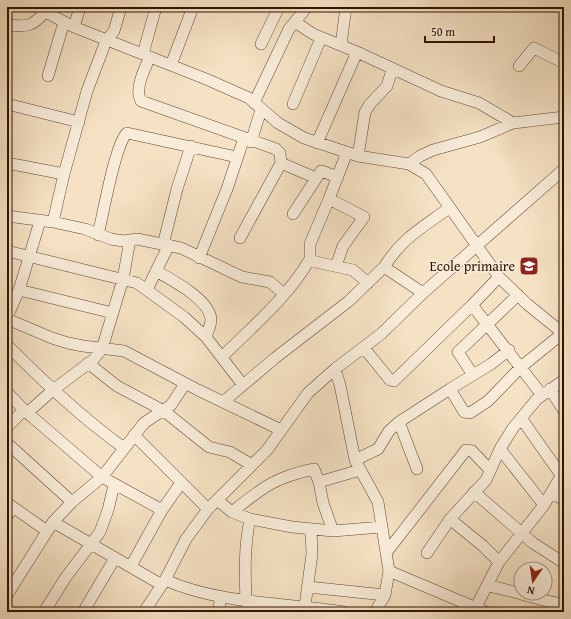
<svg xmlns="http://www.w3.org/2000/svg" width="571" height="619" viewBox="0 0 571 619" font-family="'Gentium Book Plus',serif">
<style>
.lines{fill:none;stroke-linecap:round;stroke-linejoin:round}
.minor-casing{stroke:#614631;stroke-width:12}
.minor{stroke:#f8ecd9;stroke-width:11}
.labels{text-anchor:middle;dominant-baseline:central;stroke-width:3;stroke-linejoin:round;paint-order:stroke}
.poi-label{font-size:14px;fill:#301200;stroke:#f8ecd9;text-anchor:end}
</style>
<rect width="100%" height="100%" fill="#f5e2c4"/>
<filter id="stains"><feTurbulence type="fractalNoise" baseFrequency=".005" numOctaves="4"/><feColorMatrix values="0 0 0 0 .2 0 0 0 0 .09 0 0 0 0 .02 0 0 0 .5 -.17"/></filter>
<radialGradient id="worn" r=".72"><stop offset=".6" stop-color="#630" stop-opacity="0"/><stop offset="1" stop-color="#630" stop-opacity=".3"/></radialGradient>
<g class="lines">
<g class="minor-casing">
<path id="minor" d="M36 7 74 27 206 79 249 98 278 123 304 138 358 156 409 164 426 174 499 277 527 304 564 334
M295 22 313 34 357 52 441 91 479 103 513 123
M7 25C27 27 32 27 45 12
M74 27 80 7
M261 44 279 7
M341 45 346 7
M143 54 156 7
M150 57C145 68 134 89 141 101L276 149 280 153 281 163 316 178
M171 65 193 7
M519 66 534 48 564 63
M48 76 64 22
M254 103 289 29 307 7
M7 104 79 122
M293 104 321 38
M251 142 261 110
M317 143 357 52
M358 156 365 112 370 104 387 86 392 70
M7 163 64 174
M409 164 420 156 433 150 480 137 513 123 564 117
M293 214 321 171 338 177
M7 216 53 222 64 174 87 91 106 41 114 31 121 7
M53 222 85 229 111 239 123 241 137 239 181 248 242 277 270 282 284 294
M98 235C103 215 115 144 127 133L237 157
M240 238 281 163
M163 245 177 189 191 146
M169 245 156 271C172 280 209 299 211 319 211 325 208 331 206 337
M7 251 137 283 184 317 206 337 243 385
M199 258 227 189 244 138
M310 259V244L329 199
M336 266 343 246 364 217 329 199 347 152
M384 267C403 237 422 228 449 208
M499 277 472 305 542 395
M19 290 113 313
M147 290 156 271
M7 317 19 290 40 221
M7 319 52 338 68 343 83 346 124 351 198 390 281 430
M9 347C46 384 82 418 124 448
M364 348 390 380 394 381 472 305
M222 357C253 326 288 297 310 259L316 262 353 270 368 283
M88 363 117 386 164 411 209 447 230 452 252 465
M335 369 340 385 355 460 378 502 389 571 385 595 375 612
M473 375 458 352 518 295
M450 389 491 364 509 350
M550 389 564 411
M7 392 24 410 102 477 162 510
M223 402 275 358 349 301 384 267 423 293
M27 413 53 390 93 360 102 349 123 279 130 240
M521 418 561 475
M399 422 417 469
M7 427 24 410
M134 435 208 509
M7 443 72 502
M500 449 544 505
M355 460 378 449 389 431 399 422 450 389 464 412 470 413 488 401 521 367 563 333
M319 482 360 470
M474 492 533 543 564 563
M552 493 564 500
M217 500 232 512 250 519 292 527 333 531 382 527
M7 503 47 531
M232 512C262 488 275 477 314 469L319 482 323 503 333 531
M7 516 13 508
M450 519 483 546 499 562
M53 522 72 502 102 477 144 423 171 405 185 384
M386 553 466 450 472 451 490 470
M427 553 450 519 486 480 500 449 513 428 537 399 564 380
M131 566 162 510 181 483
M389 571 486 612
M165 580C223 605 283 602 344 612
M488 586C514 590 538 601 564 604
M308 587 385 595
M7 595 53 522 162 585
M246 602C245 574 244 547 250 519
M305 606 312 554 311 529
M475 609 499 562 544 505 564 471
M44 612 66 577 100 532 108 510 114 485
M83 612 115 558
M144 612 165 580 186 539 208 509 267 450 308 393 335 369 381 334 423 293 564 169
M218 612 221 598"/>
</g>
<use href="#minor" class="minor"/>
</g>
<defs>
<g id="school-square" transform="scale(1)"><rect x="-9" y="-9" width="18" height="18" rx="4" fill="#8f2418" stroke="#f8ecd9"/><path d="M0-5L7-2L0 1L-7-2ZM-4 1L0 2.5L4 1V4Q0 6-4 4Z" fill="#fff"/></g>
</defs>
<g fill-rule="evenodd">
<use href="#school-square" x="529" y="266"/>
</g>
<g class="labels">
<g class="poi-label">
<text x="515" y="266">Ecole primaire</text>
</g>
</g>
<rect width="571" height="619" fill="none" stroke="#f5e2c4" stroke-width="24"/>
<rect x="8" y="8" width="555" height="603" fill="none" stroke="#301200" stroke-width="2"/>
<rect x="12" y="12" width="547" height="595" fill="none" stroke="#301200"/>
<g transform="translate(533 581) rotate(193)"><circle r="19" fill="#f8ecd9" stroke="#a89582"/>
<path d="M0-3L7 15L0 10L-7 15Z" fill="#8f2418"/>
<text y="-6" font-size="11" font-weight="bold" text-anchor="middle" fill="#301200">N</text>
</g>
<path d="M425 36v6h69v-6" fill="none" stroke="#301200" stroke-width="2"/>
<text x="431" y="36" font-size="12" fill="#301200" stroke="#f8ecd9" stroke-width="3" paint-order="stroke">50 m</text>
<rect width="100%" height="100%" filter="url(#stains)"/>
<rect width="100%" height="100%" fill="url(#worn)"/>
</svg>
